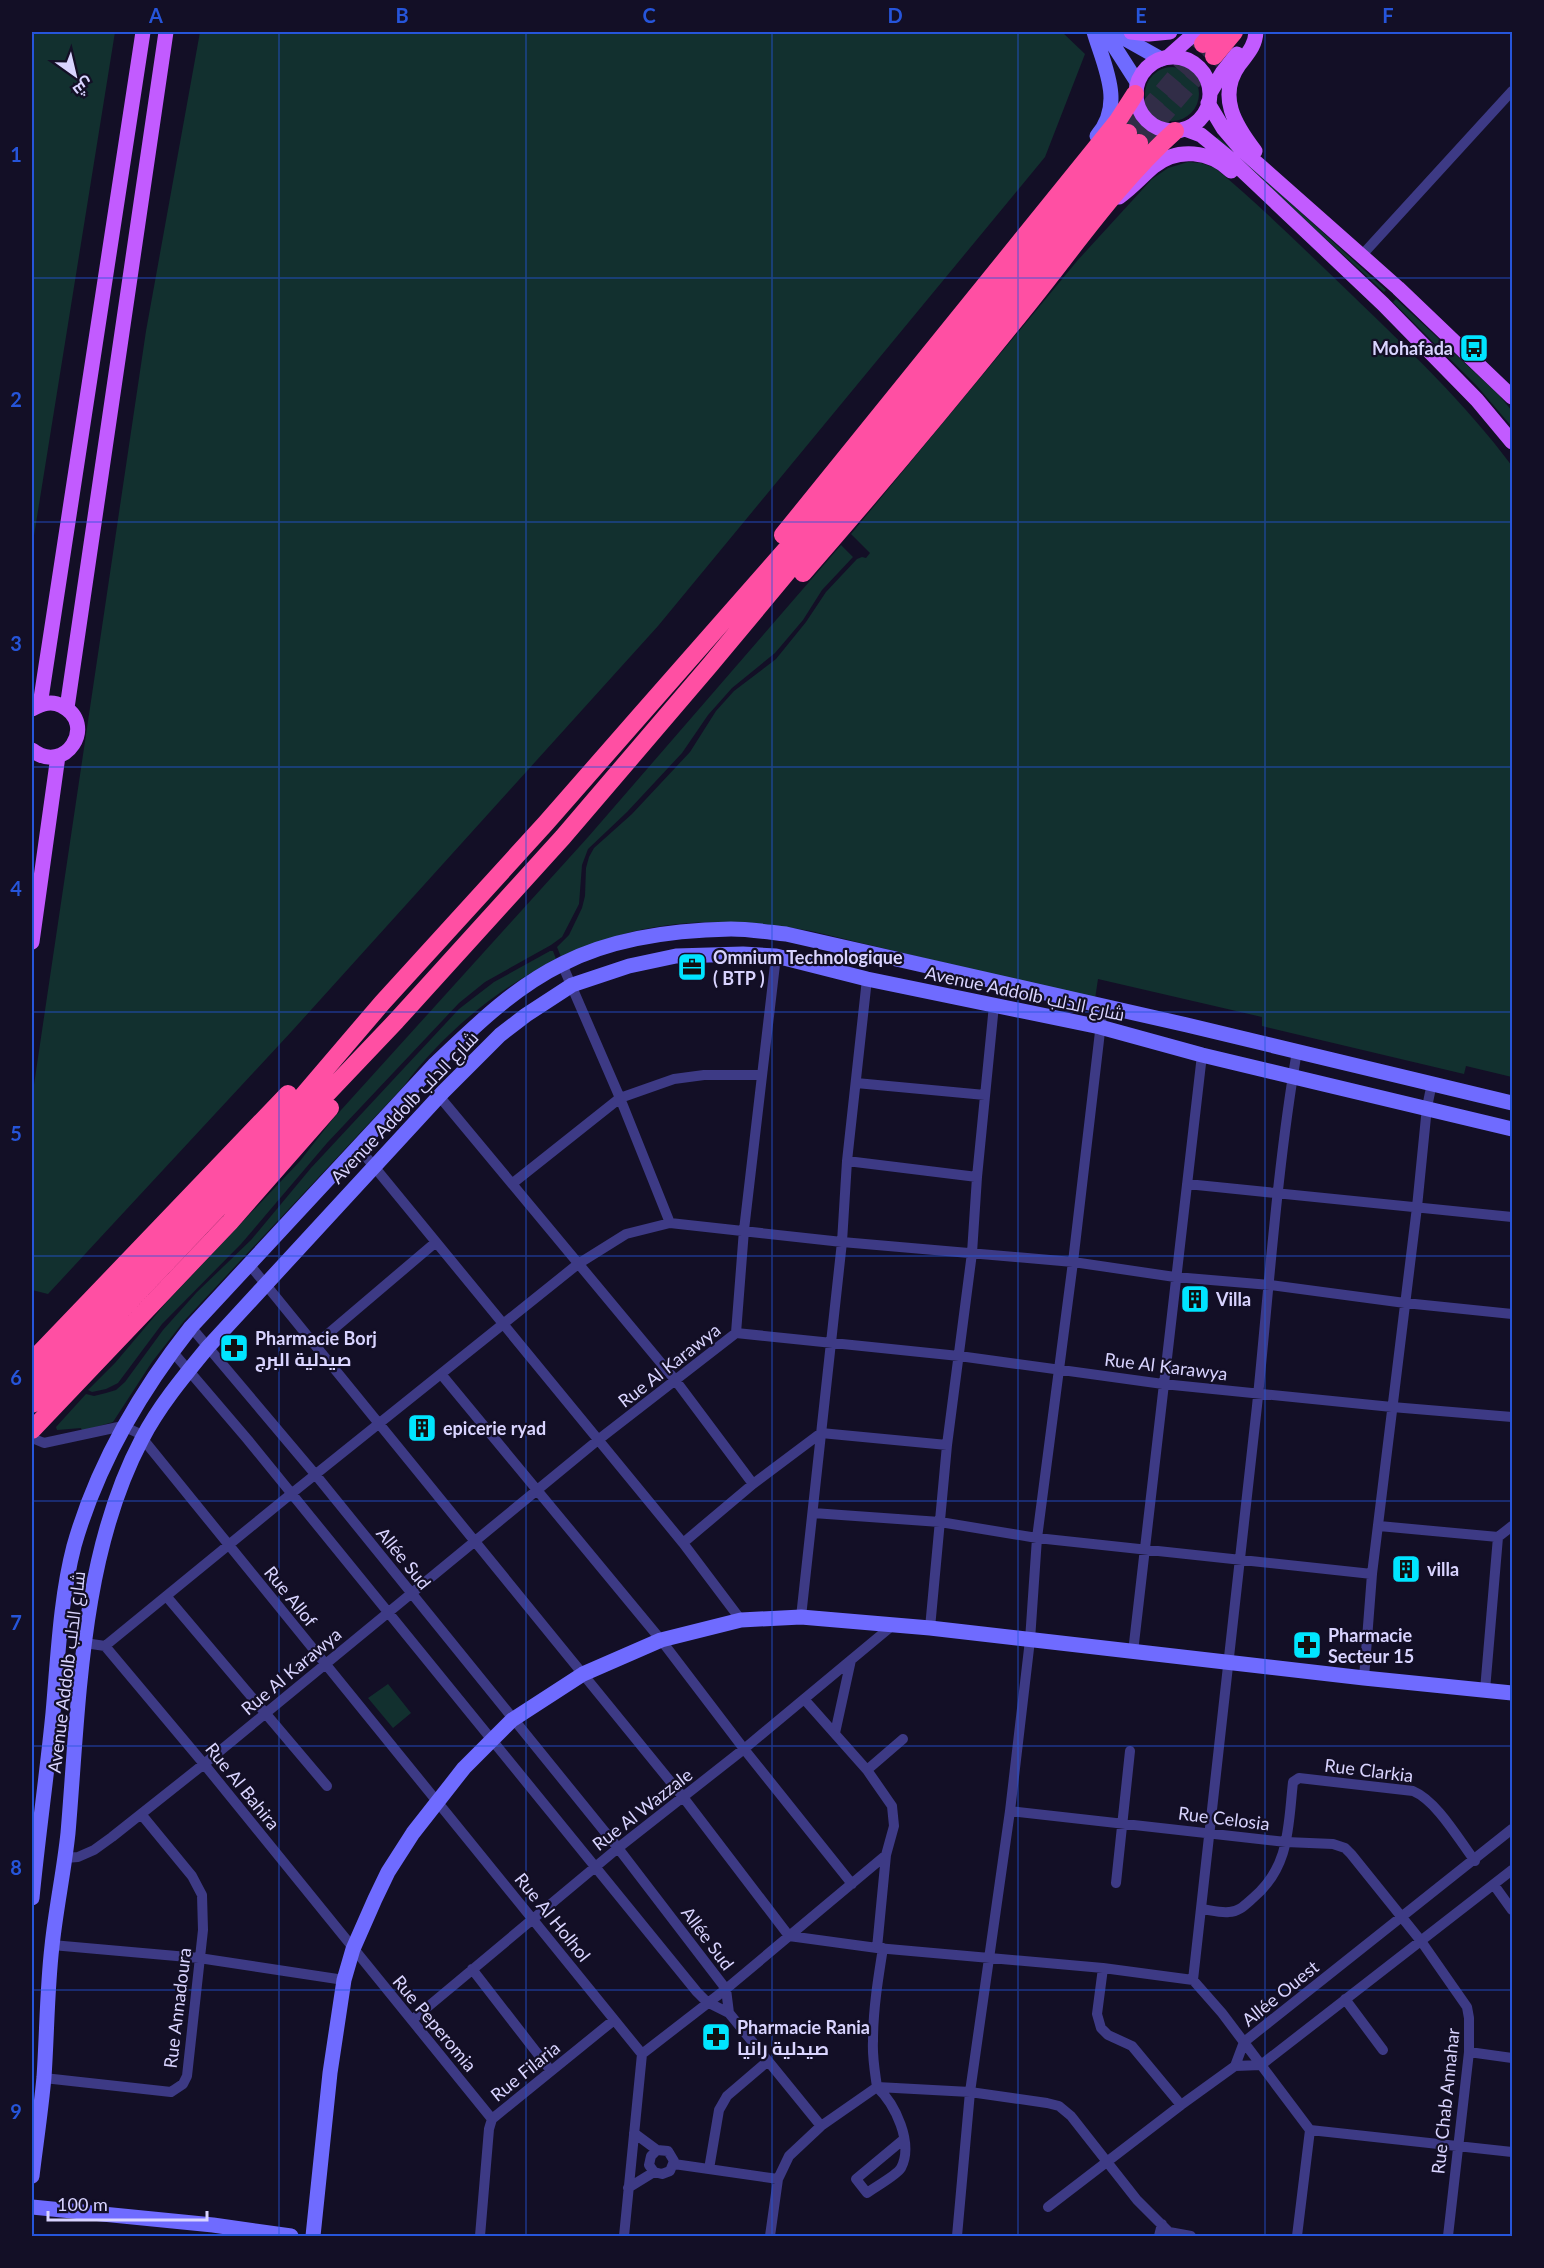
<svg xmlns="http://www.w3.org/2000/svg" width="1544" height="2268" viewBox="0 0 1544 2268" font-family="Lato,Cairo,sans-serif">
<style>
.green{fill:#12302f}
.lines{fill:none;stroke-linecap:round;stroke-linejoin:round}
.highway-tunnel{stroke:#312d47;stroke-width:18;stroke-dasharray:18 9;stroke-linecap:butt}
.street{stroke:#3d3a85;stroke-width:10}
.secondary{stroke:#6f6bff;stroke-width:15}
.primary{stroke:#c25bff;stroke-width:15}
.highway{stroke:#ff4fa3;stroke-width:18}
.grid{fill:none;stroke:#2655da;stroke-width:1.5;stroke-opacity:0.55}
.labels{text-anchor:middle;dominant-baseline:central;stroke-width:4.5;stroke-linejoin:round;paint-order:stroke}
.poi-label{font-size:18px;font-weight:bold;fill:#d9d4ff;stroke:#130f26;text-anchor:start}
.street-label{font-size:18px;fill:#d9d4ff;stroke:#130f26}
.neatline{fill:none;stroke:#2655da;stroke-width:2}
.grid-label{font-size:20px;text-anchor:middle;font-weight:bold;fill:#2655da}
</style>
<rect width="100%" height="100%" fill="#130f26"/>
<path class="green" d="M32 32H115L32 548Z
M200 32H1062L1085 54 1045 157 658 626 292 1031 48 1294 32 1290V1098L146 331Z
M1145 94a27 27 0 1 1 54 0a27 27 0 1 1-54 0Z
M1218 137 1386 290 1384 292 1216 139Z
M1188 162 1201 163 1215 168C1263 208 1308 253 1353 296 1409 350 1466 404 1512 466V1077L1466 1066 1464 1074 1262 1026V1017L1098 979 1095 999 811 931C751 920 691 918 631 932 608 938 584 949 561 957L557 947 569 935 582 908 585 896 586 868 589 857 594 848 632 814 690 752 716 711 734 691 776 659 806 622 826 592 857 559 862 557 866 558 870 553 851 534 1077 261 1152 179 1168 168Z
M1396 299 1499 395 1512 411V427L1477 386 1393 302Z
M841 545 853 557 822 590 803 620 775 653 732 688 708 715 682 753 627 812 588 849 582 865 579 904 562 937 551 945 485 982 459 1003 327 1143 241 1244 162 1324 118 1383 106 1389 92 1392 88 1390 115 1363 165 1304 300 1161 332 1120 589 836Z
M550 951H553L556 959C495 991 445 1031 403 1087L184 1321 152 1362 113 1422 82 1431 81 1428 57 1430 56 1427 86 1394 94 1396 106 1393 116 1390 125 1382 163 1330 197 1292 251 1240 311 1168 459 1009 494 982Z
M388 1684 411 1713 393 1728 368 1698Z"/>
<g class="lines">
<path class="highway-tunnel" d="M1128 133 1203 44
M1139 143 1214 56"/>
<path class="street" d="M1362 255 1512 91
M562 964 620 1098 670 1223
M856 1083 985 1095
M439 1096 676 1381 753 1484
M358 1147 683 1543 741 1620
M847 1161 977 1177
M513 1183 620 1098 674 1079 704 1075H761
M1187 1184 1512 1217
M249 1264 683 1797 789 1936 877 1948 1103 1968 1193 1980 1222 2013 1310 2130 1297 2236
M191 1327 315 1474 618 1848 726 1989 729 2013
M736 1333 744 1230 776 956
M316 1344 436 1242
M172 1351 248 1440 697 1992 707 2002 729 2013 821 2126
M441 1374 661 1640 744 1749 852 1884
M32 1438 44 1443 123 1426 138 1433 642 2054
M813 1513 940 1522 1037 1538 1372 1574
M1379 1526 1498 1537 1512 1526
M683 1543 753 1484 821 1433 947 1445
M167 1597 327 1786
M801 1617 842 1242 847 1161 867 979
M930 1628 947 1445 972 1253 977 1177 994 1005
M85 1643 105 1646 291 1494 578 1264 626 1234 670 1223 842 1242 1073 1262 1175 1277 1270 1285 1405 1303 1512 1314
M105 1646 204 1764 492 2119
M1133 1652 1202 1055
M1364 1678 1372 1574 1417 1207 1427 1107 1432 1083
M1485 1690 1498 1537
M804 1699 867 1770 892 1806 894 1826 886 1855 877 1948
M835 1733 851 1660
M867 1770 903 1739
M1010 1811 1286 1842 1333 1844 1345 1848 1351 1854 1421 1941 1467 2007 1469 2018V2052L1448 2236
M65 1858 78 1857 94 1850 112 1837 204 1764 598 1440 736 1333 959 1356 1163 1384 1392 1407 1512 1417
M1116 1883 1130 1751
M1494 1885 1512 1910
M1201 1909C1210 1910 1220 1913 1229 1912 1239 1912 1246 1904 1253 1898 1290 1867 1288 1827 1293 1782L1299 1778 1413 1791C1437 1801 1459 1840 1475 1861
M52 1945 199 1958 344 1980
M883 1948C878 1979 873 2010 873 2041 872 2056 875 2072 877 2087 895 2104 914 2143 901 2168 897 2175 875 2187 867 2193L856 2179 904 2139
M1103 1968 1097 2014 1101 2028 1108 2035 1132 2046 1181 2105
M472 1969 551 2071
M1193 1980C1215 1788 1236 1597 1257 1406 1269 1288 1277 1168 1297 1051
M1345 1999 1383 2050
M412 2020 618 1848 744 1749 893 1625
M1469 2052 1512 2058
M1235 2066 1244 2042 1512 1829
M1235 2066 1261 2065 1512 1870
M44 2078 171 2092 183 2084 187 2076 203 1930 202 1895 192 1876 141 1814
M1310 2130 1512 2152
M634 2133 657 2150
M674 2164 778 2179
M709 2169 719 2110 727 2096 768 2061
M628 2188 654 2172 662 2174 670 2171 674 2161 668 2151 657 2150 651 2156 649 2165 654 2172
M1048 2207 1181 2105 1235 2066
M480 2236 489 2129 492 2119 614 2020
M624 2236 642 2054 726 1989 886 1855
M770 2236 778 2179 789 2156 821 2126 877 2087 970 2092 1047 2103 1059 2106 1071 2116 1137 2200 1169 2232 1191 2236
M957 2236 970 2092 1010 1811 1030 1640 1037 1538 1073 1262 1103 1006
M1159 2236 1162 2224"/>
<path class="secondary" d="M1094 32C1104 66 1125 104 1097 136
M1105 32 1137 82
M1113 32 1161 59
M32 1898C38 1836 47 1774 53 1713 58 1658 60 1600 74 1546 97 1465 139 1393 191 1327L434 1065C473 1028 513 988 562 964 612 938 676 930 731 929 749 929 768 932 786 934L1187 1025 1512 1103
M32 2176C36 2143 41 2110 44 2077 47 2033 47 1989 52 1946 56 1908 64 1871 68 1833 79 1704 80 1556 142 1439 159 1406 185 1375 208 1347L443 1092 500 1035 526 1015 572 985 629 966 676 956 743 954 776 956 867 979 1100 1027 1202 1055 1512 1129
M32 2207 213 2225 291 2236
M313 2236 330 2073 344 1980 353 1949 375 1899 388 1872 413 1833 464 1768 512 1720 583 1674 661 1640 741 1620 801 1617 930 1628 1364 1678 1512 1693"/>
<path class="primary" d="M1131 32 1149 34 1170 32
M1136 94a37 37 0 1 1 74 0a37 37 0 1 1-74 0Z
M1168 57 1196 32
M1210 93 1222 73 1237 54
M1208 103 1223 128 1241 149 1398 288 1512 397
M1185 129 1201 135 1229 158 1383 304 1477 400 1512 442
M1255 151C1235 125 1217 96 1239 65 1247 54 1255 47 1256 32
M1119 197C1132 188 1142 176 1154 166 1178 147 1210 151 1231 171
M40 705 143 32
M67 708 166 32
M32 709C42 704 51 700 62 706 98 724 65 776 32 750
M32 942 58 756"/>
<path class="highway" d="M1203 44 1215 32
M1214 56 1234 32
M783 535 1117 122 1135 94
M803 573C880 485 955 395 1028 304 1074 247 1120 180 1175 131
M32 1361 288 1094
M32 1384 180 1230 294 1106 382 1003 546 823 638 718 819 512 957 347 1128 133
M32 1404 396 1021 563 837 710 665 967 356 1139 143
M32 1430 230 1222 330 1108"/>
</g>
<path class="grid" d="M279 32V2236M526 32V2236M772 32V2236M1018 32V2236M1265 32V2236M32 278H1512M32 522H1512M32 767H1512M32 1012H1512M32 1256H1512M32 1501H1512M32 1746H1512M32 1990H1512"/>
<defs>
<g id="bus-square" transform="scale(1.5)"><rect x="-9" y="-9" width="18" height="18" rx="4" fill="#00e5ff" stroke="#130f26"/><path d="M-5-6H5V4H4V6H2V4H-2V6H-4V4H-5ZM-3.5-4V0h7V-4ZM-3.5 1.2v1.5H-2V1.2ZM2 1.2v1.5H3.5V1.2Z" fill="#111"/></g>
<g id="office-square" transform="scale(1.5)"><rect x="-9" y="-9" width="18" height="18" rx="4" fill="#00e5ff" stroke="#130f26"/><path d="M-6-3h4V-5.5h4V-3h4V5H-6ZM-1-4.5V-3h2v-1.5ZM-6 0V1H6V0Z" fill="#111"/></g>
<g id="building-square" transform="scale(1.5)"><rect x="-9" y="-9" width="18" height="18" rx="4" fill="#00e5ff" stroke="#130f26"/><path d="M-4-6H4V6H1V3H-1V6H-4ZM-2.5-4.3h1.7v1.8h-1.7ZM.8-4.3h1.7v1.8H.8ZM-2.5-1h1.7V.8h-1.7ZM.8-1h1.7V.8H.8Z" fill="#111"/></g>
<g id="pharmacy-square" transform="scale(1.5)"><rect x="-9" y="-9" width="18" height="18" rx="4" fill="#00e5ff" stroke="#130f26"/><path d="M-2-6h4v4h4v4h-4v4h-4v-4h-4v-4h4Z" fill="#111"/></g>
</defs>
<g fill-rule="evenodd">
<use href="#bus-square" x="1474" y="348"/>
<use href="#office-square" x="692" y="967"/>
<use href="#building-square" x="1195" y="1299"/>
<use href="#pharmacy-square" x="234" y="1348"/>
<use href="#building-square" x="422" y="1428"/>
<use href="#building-square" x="1406" y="1569"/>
<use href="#pharmacy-square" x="1307" y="1645"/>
<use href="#pharmacy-square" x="716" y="2037"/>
</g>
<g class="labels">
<g class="poi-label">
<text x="1453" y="348" text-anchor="end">Mohafada</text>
<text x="713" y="957">Omnium Technologique<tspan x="713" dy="21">( BTP )</tspan></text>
<text x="1216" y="1299">Villa</text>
<text x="255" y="1338">Pharmacie Borj<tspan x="255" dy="21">صيدلية البرج</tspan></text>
<text x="443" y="1428">epicerie ryad</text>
<text x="1427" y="1569">villa</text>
<text x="1328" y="1635">Pharmacie<tspan x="1328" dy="21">Secteur 15</tspan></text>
<text x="737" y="2027">Pharmacie Rania<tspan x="737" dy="21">صيدلية رانيا</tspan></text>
</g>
<g class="street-label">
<text transform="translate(1025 993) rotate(12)">Avenue Addolb شارع الدلب</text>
<text transform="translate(404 1107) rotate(-46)">Avenue Addolb شارع الدلب</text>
<text transform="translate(669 1365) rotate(-38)">Rue Al Karawya</text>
<text transform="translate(1166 1366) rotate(7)">Rue Al Karawya</text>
<text transform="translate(404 1558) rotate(51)">Allée Sud</text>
<text transform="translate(291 1596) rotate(51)">Rue Allof</text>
<text transform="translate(291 1671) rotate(-40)">Rue Al Karawya</text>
<text transform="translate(66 1672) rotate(-83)">Avenue Addolb شارع الدلب</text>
<text transform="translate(1369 1770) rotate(7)">Rue Clarkia</text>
<text transform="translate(243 1786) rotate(51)">Rue Al Bahira</text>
<text transform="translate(642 1809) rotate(-38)">Rue Al Wazzale</text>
<text transform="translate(1224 1818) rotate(7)">Rue Celosia</text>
<text transform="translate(553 1917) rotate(51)">Rue Al Holhol</text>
<text transform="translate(708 1938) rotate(53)">Allée Sud</text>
<text transform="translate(1280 1993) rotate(-39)">Allée Ouest</text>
<text transform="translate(177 2008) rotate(-83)">Rue Annadoura</text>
<text transform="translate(435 2023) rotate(50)">Rue Peperomia</text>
<text transform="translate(525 2071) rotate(-39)">Rue Filaria</text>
<text transform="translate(1445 2101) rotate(-84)">Rue Chab Annahar</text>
</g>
</g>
<rect width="1544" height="2268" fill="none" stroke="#130f26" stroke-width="66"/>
<g transform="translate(75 75) rotate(146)" stroke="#130f26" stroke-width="4.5" paint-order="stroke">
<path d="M0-4.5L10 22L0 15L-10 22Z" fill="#d9d4ff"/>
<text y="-9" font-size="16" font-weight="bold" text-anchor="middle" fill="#d9d4ff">ش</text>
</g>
<path d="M48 2211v9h159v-9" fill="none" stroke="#d9d4ff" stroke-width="3"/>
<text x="57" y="2211" font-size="18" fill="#d9d4ff" stroke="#130f26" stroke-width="4.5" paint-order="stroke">100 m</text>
<rect x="33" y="33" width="1478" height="2202" class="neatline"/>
<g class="grid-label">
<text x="156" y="23">A</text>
<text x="402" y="23">B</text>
<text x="649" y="23">C</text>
<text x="895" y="23">D</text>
<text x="1141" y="23">E</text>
<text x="1388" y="23">F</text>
<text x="16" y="162">1</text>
<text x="16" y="407">2</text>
<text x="16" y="651">3</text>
<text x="16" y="896">4</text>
<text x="16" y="1141">5</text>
<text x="16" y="1385">6</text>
<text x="16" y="1630">7</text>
<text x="16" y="1875">8</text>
<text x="16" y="2119">9</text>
</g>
</svg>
